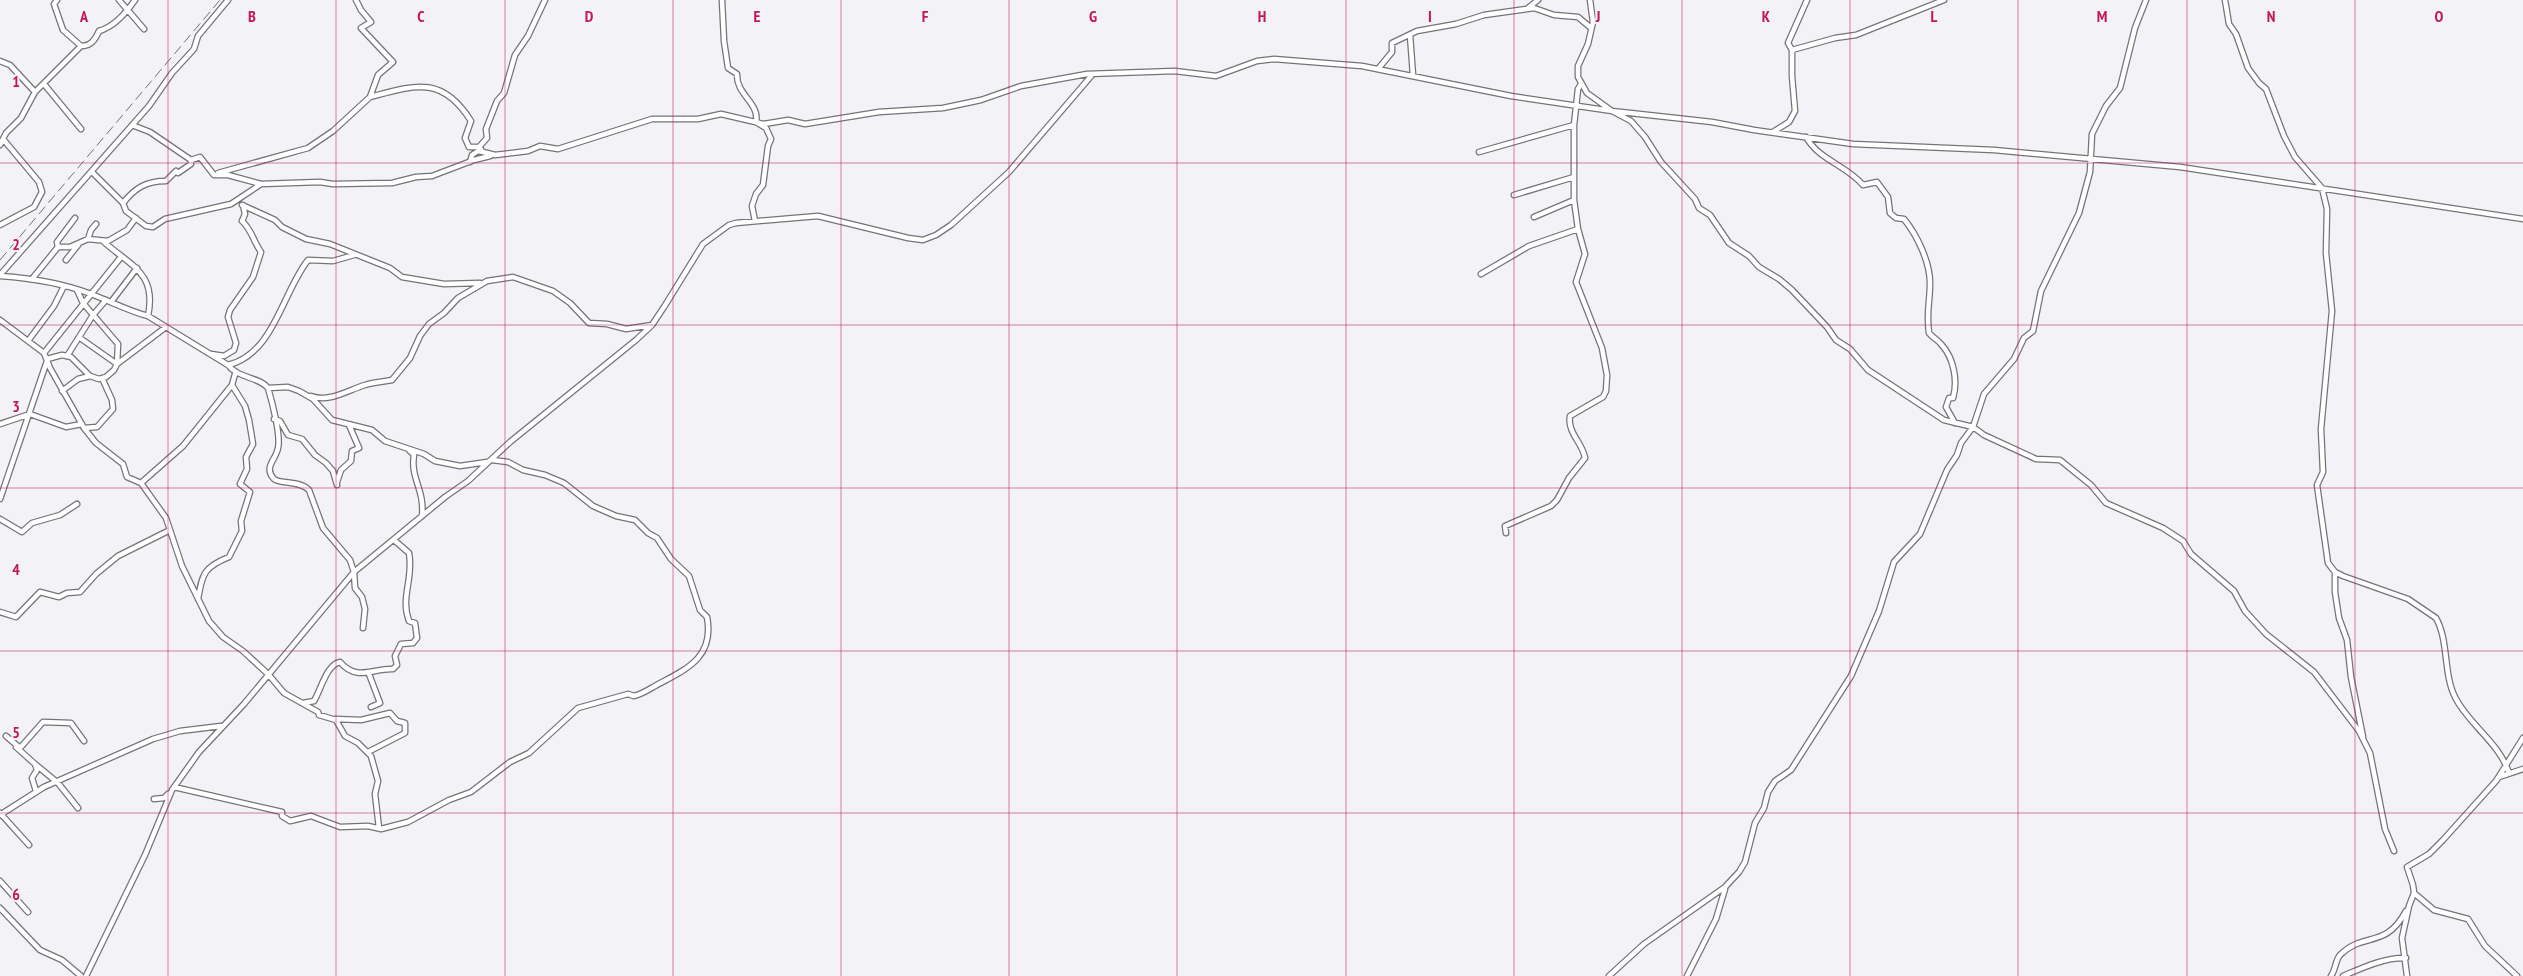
<svg xmlns="http://www.w3.org/2000/svg" width="2523" height="976" viewBox="0 0 2523 976" font-family="'PT Sans Narrow',sans-serif">
<style>
.lines{fill:none;stroke-linecap:round;stroke-linejoin:round}
.street-casing{stroke:#747477;stroke-width:7}
.street{stroke:#fff;stroke-width:4.5}
.rail{stroke:#727174;stroke-width:1;stroke-dasharray:10 5;stroke-linecap:butt}
.grid{fill:none;stroke:#c2185b;stroke-width:1;stroke-opacity:0.55}
.grid-label{font-size:16px;text-anchor:middle;font-weight:bold;fill:#c2185b;stroke:#f3f3f7;stroke-width:4;stroke-linejoin:round;paint-order:stroke}
</style>
<rect width="100%" height="100%" fill="#f3f3f7"/>
<g class="lines">
<g class="street-casing">
<path id="street" d="M57 0 54 4 63 30 81 46
M119 0 144 29
M722 0 724 41 728 68 737 74C736 95 760 103 756 122L766 128 771 139 768 146 763 185 756 194 752 206 755 221
M1590 0 1593 22 1588 44 1578 66V77L1587 93 1612 111 1712 122 1754 130 1853 144 1994 150 2180 167 2523 219
M2225 0 2229 24 2236 34 2248 68 2259 83 2266 89 2284 136 2295 157 2322 188 2327 209 2326 253 2332 311 2321 429 2323 472 2317 485 2328 563 2335 572 2343 576 2408 599 2436 618C2449 641 2443 673 2455 697 2468 724 2499 742 2509 773
M1528 8 1538 0
M1410 35 1413 75
M1792 50 1835 38 1856 35 1944 0
M0 61 10 65 35 92
M1378 69 1392 52V43L1417 31 1456 24 1484 15 1534 8 1554 15 1578 17 1591 28
M44 84 81 129
M370 97C415 85 442 75 471 121L465 138 469 147H479V151L495 155 528 151 540 146 558 149 652 119H698L721 114 764 124 788 120 805 124 879 112 943 108 981 100 1021 86 1087 74 1175 71 1216 76 1257 61 1274 59 1362 66 1511 96 1612 111 1631 121 1645 137 1661 162 1695 199 1699 208 1710 215 1729 243 1749 256 1759 267 1779 279 1792 290 1827 327 1836 340 1850 349 1868 370 1944 420 1973 427 1984 435 2036 459 2060 460 2091 485 2106 503 2163 528 2183 541 2191 554 2234 591 2245 611 2266 634 2314 672 2359 731 2370 753 2385 829 2394 851
M132 125 150 132 191 160 200 157 214 175H228L261 184 320 182 333 184 392 183 416 177 432 176 474 160 490 156
M1773 132 1789 122 1795 111 1792 76V50L1788 43 1807 0
M1806 137C1819 160 1846 165 1863 185L1877 182 1888 197 1890 213 1896 218 1904 219C1917 235 1930 262 1930 283 1930 302 1926 313 1929 333 1933 338 1938 340 1941 344 1954 358 1958 381 1953 398H1949L1946 407 1955 423
M0 145 6 133 21 118 35 92 81 46C91 46 95 40 99 31 114 27 126 13 135 0
M479 147 487 138 486 129 497 101 504 93 515 55 528 36 545 0
M1479 152 1574 125
M191 160V164L178 173 176 171 166 181C146 181 135 188 123 203L126 211 146 226 153 227 165 219 231 204 261 184
M470 162 472 155 481 149
M92 172 123 203
M218 173 308 148 333 131 370 97 378 75 393 62 361 28 371 22 361 10 356 0
M1514 195 1574 177
M242 205 275 220 282 227 306 239 330 244 390 268 402 277 444 284 480 283
M1534 217 1574 200
M0 225 34 207 42 192 39 182 3 139
M88 239 91 230 96 224
M104 242C131 266 157 273 148 316
M58 247 57 242 75 218
M66 260 78 245
M1481 274 1529 246 1578 229
M0 275 149 106 172 73 194 49 198 36 228 0
M0 276C30 278 62 283 91 294 110 301 128 311 148 316L228 365C239 379 260 377 268 388L288 387 299 391 313 399 332 420 372 430 385 441 424 454 435 461 460 466 487 462
M32 279 58 247H70L88 239 108 241 127 230 136 218
M111 302 137 268
M0 320 44 353 50 368 84 428 96 443 123 464 127 477 141 483 183 446 232 385 235 374
M80 338 117 364 166 327
M28 341 54 306 64 286
M44 353 121 257
M211 354 224 356 234 350 236 343 228 317 230 310 253 277 261 252C253 241 252 230 242 221L245 214 243 205
M67 356 93 315 106 300
M47 359 62 355 71 357 90 376 99 379 106 377 114 370 117 364 118 344 83 303 77 290
M228 365C274 354 282 293 308 260L333 261 354 255
M268 388C272 401 281 436 278 448 276 460 263 467 274 479 279 484 299 480 309 490L323 528 350 560 354 572 355 588 362 597 365 609 363 628
M62 391 78 379 90 376
M311 396C329 403 348 390 365 385 374 382 383 382 392 380L410 358 420 336 429 324 444 313 458 298 487 281 513 277 553 291 570 303 589 323 607 324 626 329 652 325
M274 419 280 421 288 435 302 439 315 455 326 463 333 471 337 485
M0 424 30 414 66 427 82 424
M84 428 97 427 113 409 112 400 102 378
M409 450 414 455C410 478 425 490 422 516
M337 482 341 470 351 461 352 451 359 448 349 425
M141 483 166 518 182 566 209 621 223 637 243 651 268 674 284 693 318 712 319 715 336 720 345 736 358 743 371 756 378 781 375 794 379 828
M0 499 47 361
M0 519 22 532 32 523 60 515 77 504
M1506 533 1505 526 1551 506 1557 500 1569 478 1585 458C1583 443 1567 433 1570 416L1603 397 1606 391 1607 375 1602 348 1576 282 1585 254 1578 229 1574 200V125L1578 89 1581 84
M2335 572V592L2339 618 2347 640 2351 677 2363 737
M198 599C202 574 204 567 229 557L242 531 241 521 250 492 240 484 247 469 246 457 253 444 249 420 245 406 232 385
M0 612 16 617 40 592 59 597 67 593 80 592 96 574 118 556 170 530
M369 674 380 703 371 707
M303 703 314 701C321 690 326 665 340 662 357 682 373 668 393 669L397 665 395 656 401 644 413 643 417 638 415 623 409 621C400 597 414 578 409 553L394 540
M335 719 361 720 390 713 397 721 405 723V733L368 752
M6 736 20 748 43 722 71 723 84 741
M16 747 35 764 37 770 32 778 36 791
M35 764 58 783 78 808
M2499 777 2523 769
M174 787 282 812V816L290 821 311 816 340 827 368 826 381 829 408 822 449 800 471 792 510 762 529 753 578 708 628 694 634 696C642 694 648 690 655 686 684 670 715 659 707 617L700 610 689 576 671 559 657 538 648 533 635 520 616 516 593 506 564 483 545 475 523 470 508 462 492 460
M154 799 164 798 168 794
M0 813 29 845
M0 815 44 787 153 739 180 731 221 726
M0 881 28 912
M2414 893 2434 910 2468 919 2485 946 2517 976
M0 908 40 950 62 960 81 976
M86 976 145 855 172 790 199 752 244 704 354 572 445 497 468 481 510 442 636 340 652 325 664 307 703 244 729 225 736 223 818 216 908 238 923 240 936 235 951 225 1009 172 1092 75
M1609 976 1644 944 1725 887 1739 872 1745 862 1755 823 1764 808 1768 792 1775 781 1791 770 1851 676 1879 611 1894 562 1920 534 1947 470 1957 455 1961 443 1973 427 1984 394 2014 359 2024 338 2033 331 2041 291 2079 213 2090 172 2092 134 2106 106 2120 88 2135 28 2146 0
M1687 976 1716 919 1725 889
M2331 976C2336 969 2335 961 2340 955 2364 931 2385 950 2406 911
M2343 976C2362 968 2385 957 2406 958
M2407 976 2402 938 2409 906 2414 893 2413 885 2407 867 2429 854 2443 840 2496 781 2523 738"/>
</g>
<use href="#street" class="street"/>
<path class="rail" d="M0 260 220 0"/>
</g>
<path class="grid" d="M168 0V976M336 0V976M505 0V976M673 0V976M841 0V976M1009 0V976M1177 0V976M1346 0V976M1514 0V976M1682 0V976M1850 0V976M2018 0V976M2187 0V976M2355 0V976M0 163H2523M0 325H2523M0 488H2523M0 651H2523M0 813H2523"/>
<g class="grid-label">
<text x="84" y="22">A</text>
<text x="252" y="22">B</text>
<text x="421" y="22">C</text>
<text x="589" y="22">D</text>
<text x="757" y="22">E</text>
<text x="925" y="22">F</text>
<text x="1093" y="22">G</text>
<text x="1262" y="22">H</text>
<text x="1430" y="22">I</text>
<text x="1598" y="22">J</text>
<text x="1766" y="22">K</text>
<text x="1934" y="22">L</text>
<text x="2102" y="22">M</text>
<text x="2271" y="22">N</text>
<text x="2439" y="22">O</text>
<text x="16" y="87">1</text>
<text x="16" y="250">2</text>
<text x="16" y="412">3</text>
<text x="16" y="575">4</text>
<text x="16" y="738">5</text>
<text x="16" y="900">6</text>
</g>
</svg>
